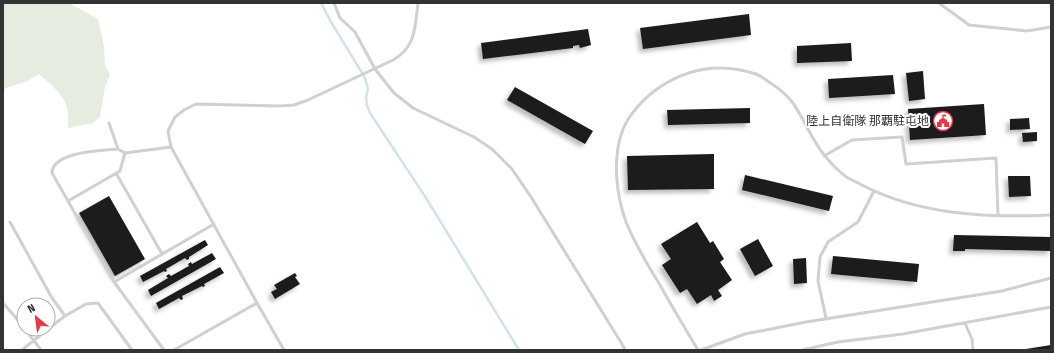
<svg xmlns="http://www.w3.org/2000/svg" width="1054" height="353" viewBox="0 0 1054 353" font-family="'Fira Sans Condensed','Noto Sans JP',sans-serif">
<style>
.green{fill:#e6ecdf}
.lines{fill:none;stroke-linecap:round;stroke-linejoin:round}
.stream{stroke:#cfe2ee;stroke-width:2.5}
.building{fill:#1a1a1a;filter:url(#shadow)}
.lane{stroke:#d0d0d0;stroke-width:3}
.labels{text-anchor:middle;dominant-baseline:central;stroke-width:4;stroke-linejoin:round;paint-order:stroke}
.poi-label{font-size:12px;fill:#333;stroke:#fff;text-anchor:end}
</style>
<defs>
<filter id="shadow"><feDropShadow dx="-3.5" dy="3.5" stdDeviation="2" flood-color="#0004"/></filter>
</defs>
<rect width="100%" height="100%" fill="#fff"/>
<path class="green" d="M3 3H69L98 19 104 47 105 65 110 75 105 87 100 117 93 123 68 128C71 99 59 92 39 74L28 81 9 87 3 90Z"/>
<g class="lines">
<path class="stream" d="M321 3 331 22 364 76 368 88 366 98 367 105 370 113 426 198 519 350"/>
</g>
<path class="building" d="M749 14 751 35 643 49 640 28Z
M588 29 591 45 580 48 579 45 573 46V48L483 59 481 43Z
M851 43 852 61 797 63V46Z
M923 71 925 99 909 101 906 73Z
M893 75 895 94 829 98 828 79Z
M515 87 593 131 585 144 507 100Z
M984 104 986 135 910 140 908 109Z
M750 108V123L668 125 667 110Z
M1029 118 1030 129 1010 130V119Z
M1037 132V141L1023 142 1022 133Z
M714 154V189L628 190 627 156Z
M745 175 833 196 829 211 742 190Z
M1008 176H1030L1031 196 1009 197Z
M109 196 145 259 115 276 79 213Z
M697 222 710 243 713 241 724 259 720 262 732 280 718 290 722 296 714 301 711 295 697 304 687 289 680 293 662 265 671 259 661 244Z
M954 235 1051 237V251L965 249V251H953Z
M758 239 773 266 755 276 740 249Z
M205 240 208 245 189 257V259L187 260 185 258 166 269 167 271 165 272 164 271 143 282 140 276Z
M212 253 216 259 151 296 148 290 168 278 166 276 169 274 171 276 189 266 188 264 191 262 192 264Z
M833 256 919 264 917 282 831 274Z
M806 258 807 283 794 284 793 259Z
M220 267 224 273 204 284 205 286 203 287 202 286 182 296 183 299 181 300 179 298 159 309 156 303Z
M295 273 297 276 295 277 300 284 275 299 271 292 277 289 274 285Z
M1051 345V350H1026V349Z"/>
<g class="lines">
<path class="lane" d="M334 3 340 18 355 32 375 69 394 93 413 108 474 137 492 149 512 169 531 197 622 344 625 350
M939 3 969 25 1027 31 1051 27
M109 123 118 149 125 153 171 147
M824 156 852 140 902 137 906 164 996 158 998 215
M116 173 162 254
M68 201 52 173C53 151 102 151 118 149
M10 222 52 298 65 316
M114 282 68 201 120 171 125 153
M3 303 24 327
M826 318 818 281 820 257 828 242 858 222 874 191
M965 323 972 339 973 350
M25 329 41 350
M48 329 65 316 86 304 98 303 132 350
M22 350 48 329
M164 350 114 282 214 224
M174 350 257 303
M284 350 257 303 171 147 168 131 175 117 184 110 196 104 279 106 294 105 308 100 393 60C416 47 415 27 418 3
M698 350C685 328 672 307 660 285 647 264 635 244 626 222 616 194 612 158 623 129 630 113 645 97 660 87 690 67 722 63 756 74 761 76 765 79 769 82 780 89 792 99 798 111 807 126 814 143 825 156 830 162 837 170 844 175 848 179 855 181 860 184 918 215 987 218 1051 215
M701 350 745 334 806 322 1002 291 1051 278
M802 350 838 342 903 334 1051 307"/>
</g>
<defs>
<g id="civic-ring" transform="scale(1)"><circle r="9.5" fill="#fff" stroke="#e63946" stroke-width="1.5"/><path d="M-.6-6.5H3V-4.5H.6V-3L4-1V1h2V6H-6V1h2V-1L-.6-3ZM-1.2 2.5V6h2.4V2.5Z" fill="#e63946"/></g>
</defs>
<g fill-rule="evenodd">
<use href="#civic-ring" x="943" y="121"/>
</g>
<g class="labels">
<g class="poi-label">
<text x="929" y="121">陸上自衛隊 那覇駐屯地</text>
</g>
</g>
<rect width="1054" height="353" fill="none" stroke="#333333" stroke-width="8"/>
<g transform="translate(36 317) rotate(331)"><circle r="19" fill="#ffffff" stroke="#adadad"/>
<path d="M0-3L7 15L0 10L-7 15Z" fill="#e63946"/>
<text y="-6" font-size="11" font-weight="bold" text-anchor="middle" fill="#333333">N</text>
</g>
</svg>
